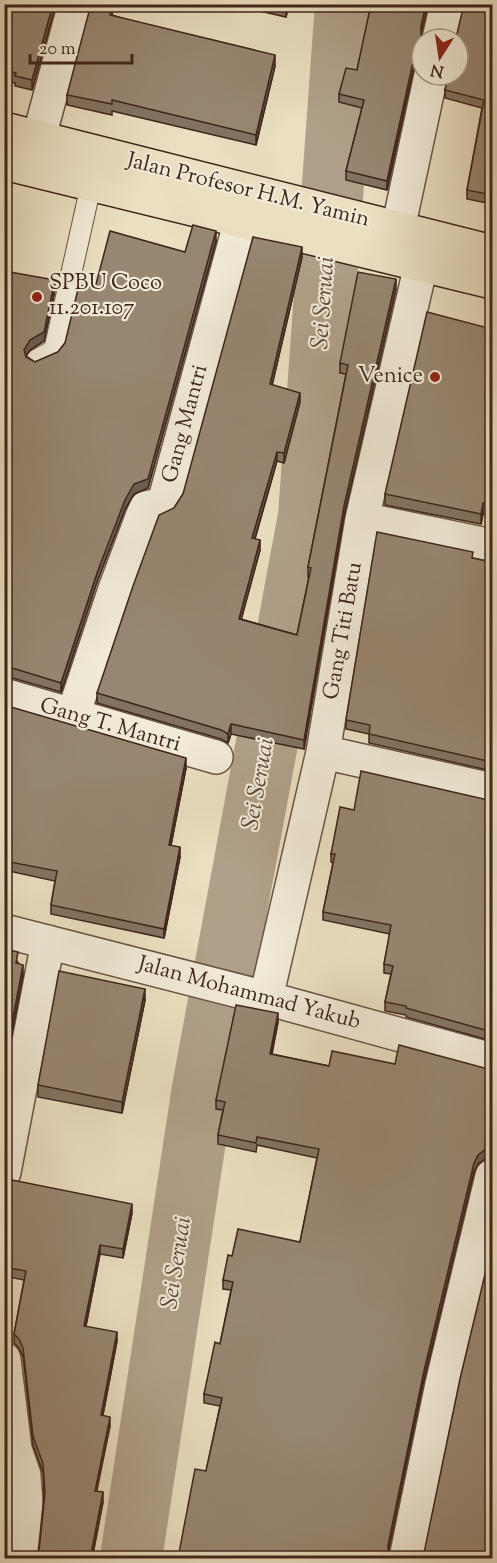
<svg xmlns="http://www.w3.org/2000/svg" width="497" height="1563" viewBox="0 0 497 1563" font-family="'Sorts Mill Goudy',serif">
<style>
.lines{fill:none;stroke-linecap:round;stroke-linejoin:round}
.river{stroke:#b0a089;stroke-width:62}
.lane-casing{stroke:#695444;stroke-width:22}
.street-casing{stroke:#695444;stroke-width:36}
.primary-casing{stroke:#3e251b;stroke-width:36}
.lane{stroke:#f1ead7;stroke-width:20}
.street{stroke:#f1ead7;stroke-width:33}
.primary{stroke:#eadfc1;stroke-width:33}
.wall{fill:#827361;stroke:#3e251b;stroke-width:1.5}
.shaded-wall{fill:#6a5e4f;stroke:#3e251b;stroke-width:1.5}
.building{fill:#978671;stroke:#3e251b;stroke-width:1.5}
.poi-dot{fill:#8f2418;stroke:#f1ead7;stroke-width:2}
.labels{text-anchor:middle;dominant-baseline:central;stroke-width:4.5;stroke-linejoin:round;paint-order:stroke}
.street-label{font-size:22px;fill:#3e251b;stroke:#f1ead7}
.poi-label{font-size:22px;fill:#3e251b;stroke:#f1ead7;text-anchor:start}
.water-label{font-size:24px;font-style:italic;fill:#604a3c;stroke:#f1ead7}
</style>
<rect width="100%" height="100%" fill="#eadfc1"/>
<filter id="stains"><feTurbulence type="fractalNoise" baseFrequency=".00333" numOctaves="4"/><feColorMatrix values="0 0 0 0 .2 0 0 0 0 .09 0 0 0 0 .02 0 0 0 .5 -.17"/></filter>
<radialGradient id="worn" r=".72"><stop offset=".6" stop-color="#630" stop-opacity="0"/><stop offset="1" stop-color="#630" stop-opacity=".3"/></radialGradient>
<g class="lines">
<path class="river" d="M131 1558 203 1088 309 516 346 4"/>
<g class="lane-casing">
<path id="lane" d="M36 360 52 351 55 346 91 185"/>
</g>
<g class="street-casing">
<path id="street" d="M439 39 447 4
M39 137 75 4
M398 229 431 75
M362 519 492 546
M4 695 216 757
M73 715 115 589 142 517 146 508 160 505 165 499 241 220
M323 752 492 790
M4 931 266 998 492 1060
M266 998 323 752 362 519 421 265
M4 1172 48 942
M4 1359 15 1449 24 1475 26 1503 20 1558
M406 1558 442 1384 492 1176"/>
</g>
<g class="primary-casing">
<path id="primary" d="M4 129 492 252
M4 163 492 282"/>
</g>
<use href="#lane" class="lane"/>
<use href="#street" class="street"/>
<use href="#primary" class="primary"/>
</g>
<path class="wall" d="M4 4H56L32 90 15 86V83L4 81Z
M114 4 112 15 275 66 256 145 112 111V115L67 105V95Z
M229 4H289L286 17Z
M370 4H428L421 34 418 62 413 71 387 190 346 180V171L362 108 339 102V94L357 70 371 8 370 7Z
M492 4V204L467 199V190L482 108 445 98V90L457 34Z
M216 241 148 488 134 494 125 509 97 582 61 692 9 677H4V271L55 290 44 341 30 350 26 356 35 362 58 352 65 343 95 288Z
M302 257 272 385 300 402 284 463 277 461 255 539 260 550 241 619 297 635 309 577H308V567L346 374 340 373V363L396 289 344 516 304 749 231 734 228 743 221 739 97 703V693L174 508 183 494Z
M492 329V515L483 514 481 524 385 505V494Z
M473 558 492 562V771L369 743V734L346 729V720Z
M4 705 186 768 171 845 180 857 164 938 51 914V905L55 881 4 870Z
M492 799V1041L406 1017V1015L385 1011V1002L391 974 384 973V964L390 934 323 920V912L333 863 331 862V854L354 810Z
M4 949 18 962V964L23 975 11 1038 4 1037Z
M145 1000 122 1113 38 1097V1085Z
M278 1022 272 1054 329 1066 395 1064 492 1069V1158H486L478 1164 474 1172 424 1380 206 1471 220 1406 204 1403V1394L220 1344 231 1290 223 1289V1280L232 1256 300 1242 317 1158 257 1145 256 1152 218 1144V1135L223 1110 216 1109V1100Z
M4 1181 132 1213 123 1258 100 1254 86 1326 117 1341 103 1415 110 1426 96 1491 103 1502 93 1554 94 1558 39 1551 44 1496 43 1473 33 1445 23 1357 19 1348 14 1343V1334L24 1280 4 1276Z"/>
<path class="shaded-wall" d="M53 4H56L32 90V80Z
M112 4H114L110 25V15Z
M287 4H289L286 17V6Z
M426 4H428L421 35V26Z
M422 50V59L418 62 413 71 387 190V181L413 62 418 53Z
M275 55V66L256 145V135Z
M216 231V241L148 488 134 494 125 509 97 582 61 692V683L97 573Z
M302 247V257L270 394V384Z
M396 279V289L344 516 304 749V740L344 506Z
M55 280V290L44 341 30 350 24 359V350Z
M300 393V402L284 463V453Z
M277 452V461L252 548V538Z
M483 503V514L481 524V514Z
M260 540V550L239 628V619Z
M231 724V734L228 743V734Z
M186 758V768L169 855V845Z
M180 847V857L164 938V929Z
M23 965V975L11 1038V1028Z
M145 989V1000L122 1113V1102Z
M278 1013V1022L270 1062V1054Z
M486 1149V1158L478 1164 474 1172 424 1380 388 1554V1545L424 1371 474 1163 478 1155Z
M132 1204V1213L123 1258V1249Z
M100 1245V1254L84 1335V1326Z
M117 1332V1341L101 1424V1415Z
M110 1417V1426L95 1500V1491Z
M103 1492V1502L92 1558 91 1554Z
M7 1493V1503L4 1528V1518Z"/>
<path class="building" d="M4 4H53L32 80 15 76 16 73 4 70Z
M91 4H112L110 15 275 55 256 135 112 100V104L67 95Z
M371 4H426L421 26V35L423 39H422V50L418 53 413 62 387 181 346 171 364 100 339 94 346 68 357 70Z
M464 4H492V195L467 190 484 100 445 90 448 75H458V39H455L457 34Z
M193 225 216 231 148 479 134 484 125 500 97 573 61 683 9 667H4V271L55 280 44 332 30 340 24 350 26 357 35 362 58 352 65 343 79 285 95 288 110 231 185 252Z
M253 237 302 247 270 384 300 393 284 453 277 452 252 538 260 540 239 619 297 635 311 568 308 567 348 365 340 363 358 272 396 279 344 506 304 740 231 724 228 734 221 730 97 693 133 586 159 515 174 508 183 494Z
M427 312 492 329V505L483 503 481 514 385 494Z
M377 532 473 552 472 558 492 562V762L369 734 370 725 346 720Z
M4 705 186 758 169 845 180 847 164 929 51 905 57 871 4 861Z
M361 771 488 800 492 799V1032L406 1008V1006L385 1002 393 966 384 964 391 925 323 912 335 854H331L340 807 354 810Z
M4 949 18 952 16 963 23 965 11 1028 4 1027Z
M59 971 145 989 122 1102 38 1085Z
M236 1005 278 1013 270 1054 329 1066 332 1051 395 1064 399 1045 488 1069H492V1149H486L478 1155 474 1163 424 1371 388 1545V1555L391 1558H178L195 1469 206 1471 222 1398 204 1394 215 1342 220 1344 233 1282 223 1280 228 1255 232 1256 238 1229 300 1242 319 1149 257 1137 256 1143 218 1135 225 1102 216 1100Z
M12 1180 132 1204 123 1249 100 1245 84 1326 117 1332 101 1415 110 1417 95 1491 103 1492 91 1554 94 1555 93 1558H36L39 1551 45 1493 43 1464 33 1436 23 1348 19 1339 14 1334 26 1271 4 1267V1181Z
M492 1245V1558H421L424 1553 460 1379Z
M4 1467 7 1493 4 1518Z"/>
<g class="poi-dot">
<circle cx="37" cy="297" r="6"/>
<circle cx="435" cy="377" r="6"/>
</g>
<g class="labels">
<g class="street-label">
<text transform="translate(248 191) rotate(14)">Jalan Profesor H.M. Yamin</text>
<text transform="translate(186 424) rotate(-75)">Gang Mantri</text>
<text transform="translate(344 631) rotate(-80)">Gang Titi Batu</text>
<text transform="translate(110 726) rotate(16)">Gang T. Mantri</text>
<text transform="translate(249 994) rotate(15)">Jalan Mohammad Yakub</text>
</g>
<g class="poi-label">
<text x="49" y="284">SPBU Coco<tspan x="49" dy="25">11.201.107</tspan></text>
<text x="423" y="377" text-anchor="end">Venice</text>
</g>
<g class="water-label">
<text transform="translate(324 303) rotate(-86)">Sei Seruai</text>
<text transform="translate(259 784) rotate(-80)">Sei Seruai</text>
<text transform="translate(177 1263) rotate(-81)">Sei Seruai</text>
</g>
</g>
<rect width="497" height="1563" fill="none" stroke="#eadfc1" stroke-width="24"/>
<rect x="6" y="6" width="485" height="1551" fill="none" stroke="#3e251b" stroke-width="3"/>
<rect x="12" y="12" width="473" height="1539" fill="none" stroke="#3e251b" stroke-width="1.5"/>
<g transform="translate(440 57) rotate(192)"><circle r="28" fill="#f1ead7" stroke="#a99b8c" stroke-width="1.5"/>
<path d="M0-4.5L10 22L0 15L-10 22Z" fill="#8f2418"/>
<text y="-9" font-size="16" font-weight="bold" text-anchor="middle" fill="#3e251b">N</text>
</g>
<path d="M30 54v9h102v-9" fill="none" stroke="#3e251b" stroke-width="3"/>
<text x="39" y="54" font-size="18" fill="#3e251b" stroke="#f1ead7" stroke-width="4.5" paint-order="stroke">20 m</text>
<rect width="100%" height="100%" filter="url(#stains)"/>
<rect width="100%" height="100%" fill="url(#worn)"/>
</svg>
